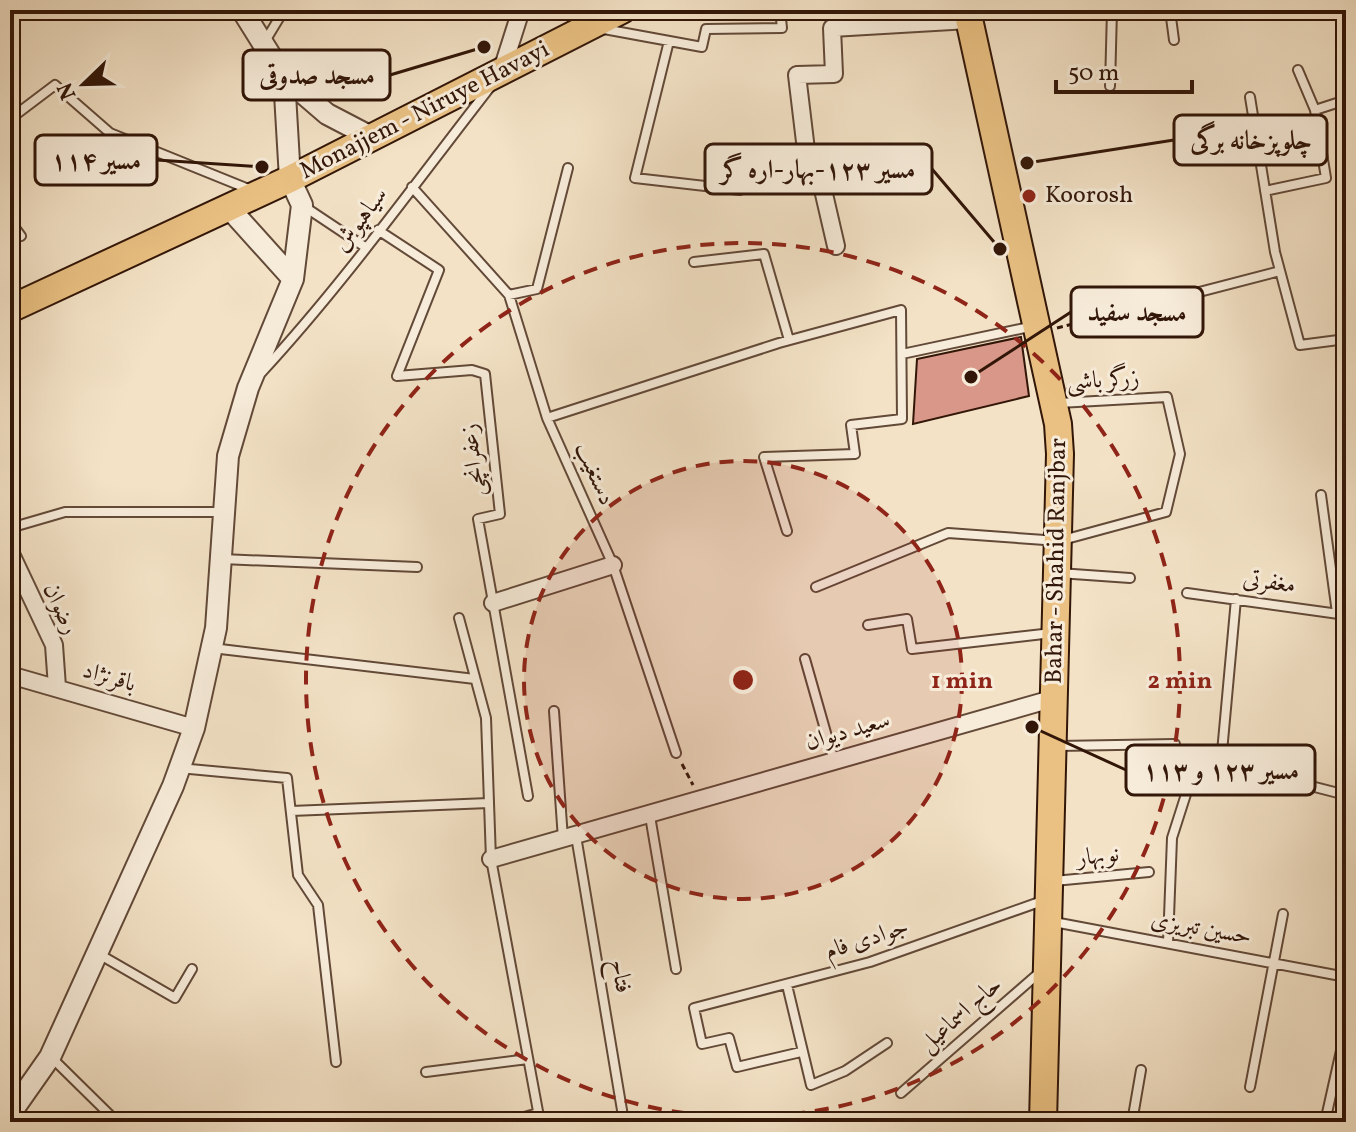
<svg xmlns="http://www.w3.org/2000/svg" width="1356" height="1132" viewBox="0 0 1356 1132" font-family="Vollkorn,Amiri,serif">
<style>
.building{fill:#d89788;stroke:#321608;stroke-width:2}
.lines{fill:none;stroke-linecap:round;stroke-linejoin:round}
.service-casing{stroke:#624938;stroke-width:12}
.minor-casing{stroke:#624938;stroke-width:20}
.tertiary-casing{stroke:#624938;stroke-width:24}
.primary-casing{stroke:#321608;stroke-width:30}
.path{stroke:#321608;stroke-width:3;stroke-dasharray:6 4;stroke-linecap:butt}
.service{stroke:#f7ecda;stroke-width:8}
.minor{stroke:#f7ecda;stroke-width:16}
.tertiary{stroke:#f7ecda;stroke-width:20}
.primary{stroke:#eac183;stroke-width:26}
.ring{fill:none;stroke:#8f2418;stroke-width:4;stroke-dasharray:14 10}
.poi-dot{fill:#8f2418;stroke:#f7ecda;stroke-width:3}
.labels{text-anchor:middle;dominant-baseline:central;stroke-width:6;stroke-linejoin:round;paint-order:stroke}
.street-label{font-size:24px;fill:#321608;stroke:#f7ecda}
.poi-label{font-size:24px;fill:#321608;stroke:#f7ecda;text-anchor:start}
.centre{fill:#8f2418;stroke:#f7ecda;stroke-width:4}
.ring-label{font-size:24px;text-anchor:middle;font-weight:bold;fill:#8f2418;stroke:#f7ecda;stroke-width:6;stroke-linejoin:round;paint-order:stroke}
.leader{fill:none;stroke:#321608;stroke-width:3}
.callout-dot{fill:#321608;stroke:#f7ecda;stroke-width:3}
.callout{fill:#f7ecda;stroke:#321608;stroke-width:3}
.callout-label{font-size:26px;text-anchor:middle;font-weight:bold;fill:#321608}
</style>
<rect width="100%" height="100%" fill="#f3e2c6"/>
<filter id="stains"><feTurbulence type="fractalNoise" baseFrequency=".0025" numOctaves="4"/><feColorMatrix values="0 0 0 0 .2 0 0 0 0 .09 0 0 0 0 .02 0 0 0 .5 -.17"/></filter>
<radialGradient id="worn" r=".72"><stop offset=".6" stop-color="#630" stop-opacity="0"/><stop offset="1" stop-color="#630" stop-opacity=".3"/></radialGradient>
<path class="building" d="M1021 337 1029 396 913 424 917 359Z"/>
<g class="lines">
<g class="service-casing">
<path id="service" d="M1170 10 1174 40
M604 29 702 47 706 29 782 28 780 10
M669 41 635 178 740 190
M264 43 284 10
M1110 86 1112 10
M1250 97 1275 252 1300 345 1346 339
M1315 110 1346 100
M10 119 55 85 110 133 251 190
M412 187 509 295 547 418 613 565 676 753
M1265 191 1326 178 1315 110 1298 70
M302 205 365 247
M10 221 21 236
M378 230 439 270 397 376 472 370 485 374 500 514 478 519 528 796
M694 262 764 254 789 340
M509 295 537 289 568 168
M1099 318 1280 271
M902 354 1034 326
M262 372C345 282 416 182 491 86
M547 418 779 343 901 310 902 419 851 425 855 454 764 457 787 531
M1321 495 1337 613
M10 528 65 512H223
M222 559 417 567
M1059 573 1130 578
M816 587 948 533 1059 541 1166 512 1180 454 1167 397 1059 403
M1187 593 1346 615
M1236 599 1221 763 1346 795
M459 618 486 718 491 859 540 1122
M868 625 907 619 912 649 1052 633
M212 648 475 679
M805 659 834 761
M554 711 563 839
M1058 746 1175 744
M179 768 287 778 298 875 318 905 336 1062
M291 811 489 803
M650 816 676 969
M576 836 624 1122
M1054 881 1149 872
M1054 922 1346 977
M1168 943 1172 838 1188 788
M97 953 175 998 192 969
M787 985 811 1085 845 1071 887 1043
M801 1052 737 1067 729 1038 702 1044 694 1008 870 962 1045 900
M51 1057 117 1122
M426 1072 528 1059
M1250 1087 1283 914
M901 1093 1039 973
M507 1122 538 1113
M1132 1122 1141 1070
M1325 1122 1346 1028"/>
</g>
<g class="minor-casing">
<path id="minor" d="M10 12 18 10
M501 73 521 10
M836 246 821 181 809 175 797 75 834 74 832 28 969 20
M10 552 54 645 57 687
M493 603 613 565
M10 675 194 728
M491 859 1055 698"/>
</g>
<g class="tertiary-casing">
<path id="tertiary" d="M242 10 284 77 327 114 373 138
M229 208 293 279
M10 1114 50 1057 173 786 194 728 216 628 228 456 248 388 293 279 302 205 290 179 284 77"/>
</g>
<g class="primary-casing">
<path id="primary" d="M967 10 1058 424 1060 454 1043 1122
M10 309 290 179 622 10"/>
</g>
<path class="path" d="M1057 328 1089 320
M682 764 693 785"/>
<use href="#service" class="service"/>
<use href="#minor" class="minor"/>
<use href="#tertiary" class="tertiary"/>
<use href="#primary" class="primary"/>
</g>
<circle cx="743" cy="680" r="219" fill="#8f2418" fill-opacity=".12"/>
<g class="ring">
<circle cx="743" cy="680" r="219"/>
<circle cx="743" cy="680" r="437"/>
</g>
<circle class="poi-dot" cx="1029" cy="196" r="8"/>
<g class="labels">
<g class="street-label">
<text transform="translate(425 111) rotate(-27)">Monajjem - Niruye Havayi</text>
<text transform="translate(361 220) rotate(-53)">سیاهپوش</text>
<text transform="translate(1103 381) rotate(-3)">زرگر باشی</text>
<text transform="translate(474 460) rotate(-96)">زعفرانچی</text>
<text transform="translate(594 474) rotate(66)">دستغیب</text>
<text transform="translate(1057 561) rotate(-89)">Bahar - Shahid Ranjbar</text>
<text transform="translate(1269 583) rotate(8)">مغفرتی</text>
<text transform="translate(60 609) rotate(65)">رضوان</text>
<text transform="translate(109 678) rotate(16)">باقرنژاد</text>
<text transform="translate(848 732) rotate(-16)">سعید دیوان</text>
<text transform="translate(1098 857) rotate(-6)">نوبهار</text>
<text transform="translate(1201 929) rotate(10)">حسین تبریزی</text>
<text transform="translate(867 940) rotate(-18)">جوادی فام</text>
<text transform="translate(620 976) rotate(80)">فتاح</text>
<text transform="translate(961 1015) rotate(-41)">حاج اسماعیل</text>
</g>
<g class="poi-label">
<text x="1045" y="196">Koorosh</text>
</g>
</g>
<circle cx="743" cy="680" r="12" class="centre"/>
<g class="ring-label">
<text x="962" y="688">1 min</text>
<text x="1180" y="688">2 min</text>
</g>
<path class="leader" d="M484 47L390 75M1027 163L1174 140M262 167L157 160M1000 249L932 169M971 377L1071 312M1032 727L1126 770"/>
<g class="callout-dot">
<circle cx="484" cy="47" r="8"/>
<circle cx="1027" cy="163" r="8"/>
<circle cx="262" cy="167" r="8"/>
<circle cx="1000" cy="249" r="8"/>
<circle cx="971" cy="377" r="8"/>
<circle cx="1032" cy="727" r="8"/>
</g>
<g class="callout">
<rect x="243" y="50" width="147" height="50" rx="8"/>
<rect x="1174" y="115" width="153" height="50" rx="8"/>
<rect x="35" y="135" width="122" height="50" rx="8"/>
<rect x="705" y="144" width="227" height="50" rx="8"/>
<rect x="1071" y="287" width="132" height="50" rx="8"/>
<rect x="1126" y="745" width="189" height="50" rx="8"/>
</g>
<g class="callout-label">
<text x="317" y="84">مسجد صدوقی</text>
<text x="1251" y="149">چلوپزخانه برگی</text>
<text x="96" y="169">مسیر ۱۱۴</text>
<text x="818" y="178">مسیر ۱۲۳-بهار-اره گر</text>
<text x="1137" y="321">مسجد سفید</text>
<text x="1221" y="779">مسیر ۱۲۳ و ۱۱۳</text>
</g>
<rect width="1356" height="1132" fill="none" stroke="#f3e2c6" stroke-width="40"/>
<rect x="12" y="12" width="1332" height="1108" fill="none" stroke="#321608" stroke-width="4"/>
<rect x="20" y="20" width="1316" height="1092" fill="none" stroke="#321608" stroke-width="2"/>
<g transform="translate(84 84) rotate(247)" stroke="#f7ecda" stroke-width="6" paint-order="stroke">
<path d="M0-6L14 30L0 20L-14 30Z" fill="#321608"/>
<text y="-12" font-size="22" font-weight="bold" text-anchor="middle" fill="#321608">N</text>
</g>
<path d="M1056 80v12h136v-12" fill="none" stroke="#321608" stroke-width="4"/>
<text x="1068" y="80" font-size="24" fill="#321608" stroke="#f7ecda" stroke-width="6" paint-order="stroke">50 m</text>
<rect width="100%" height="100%" filter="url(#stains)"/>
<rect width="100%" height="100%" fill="url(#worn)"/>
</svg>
